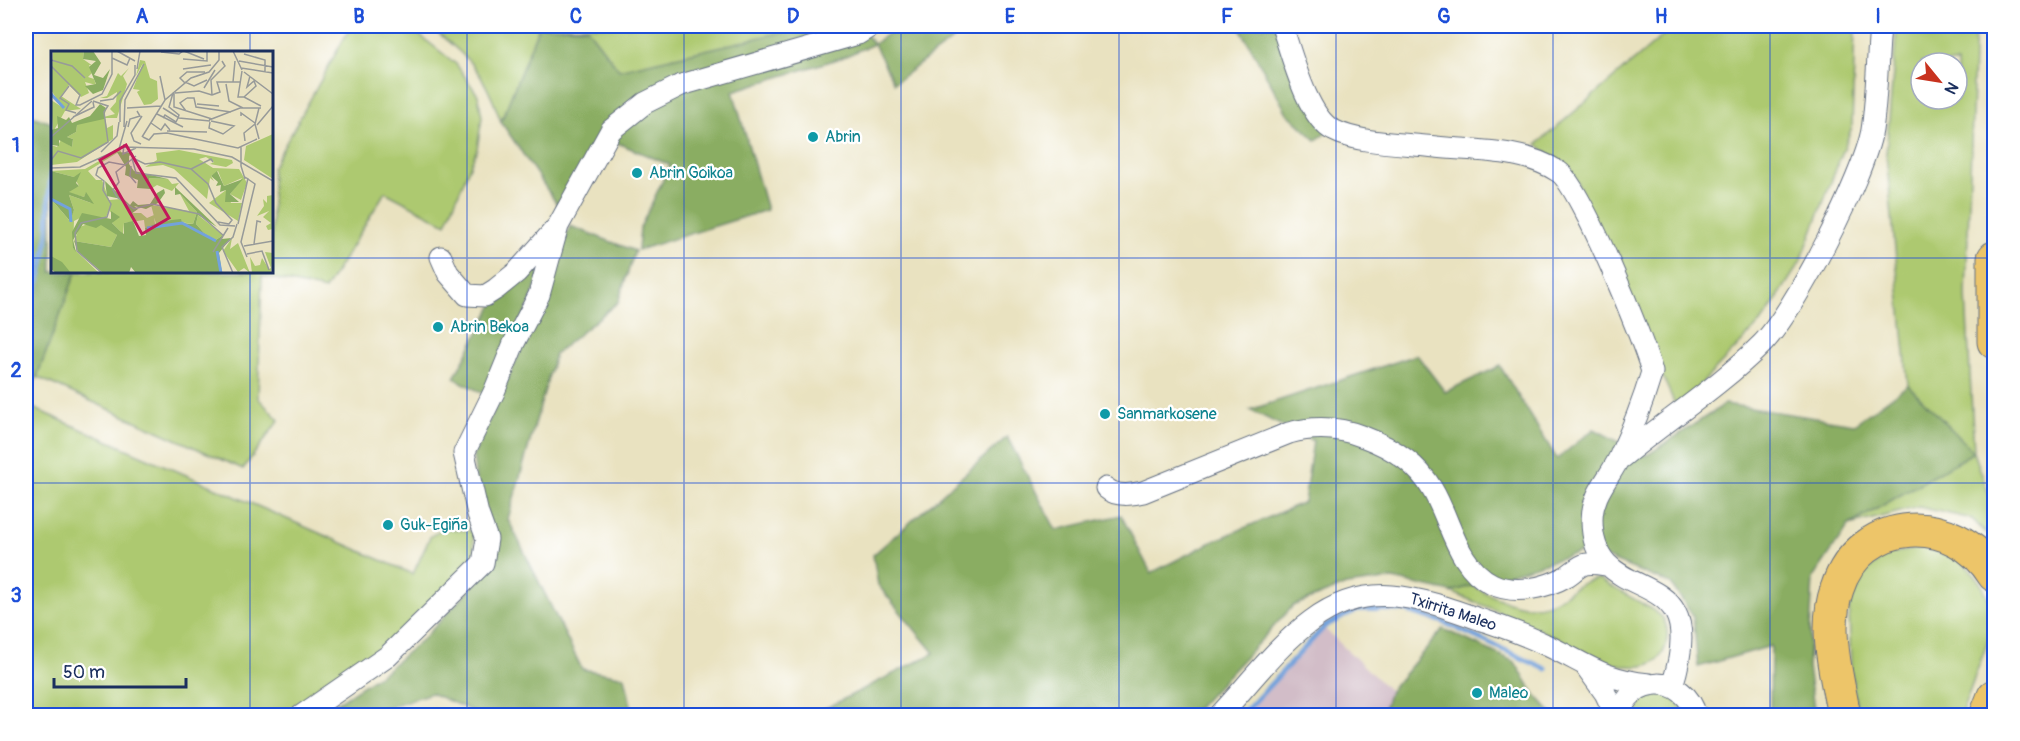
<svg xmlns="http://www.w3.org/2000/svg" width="2020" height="741" viewBox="0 0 2020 741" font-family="Pangolin,sans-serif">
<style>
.industrial{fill:#d2bdc8}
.green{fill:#adc970;stroke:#647c67;stroke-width:1.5;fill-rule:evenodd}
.forest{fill:#8aad62;stroke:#526e60;stroke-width:1.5}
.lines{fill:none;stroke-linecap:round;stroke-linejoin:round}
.stream{stroke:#73a2dc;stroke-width:5}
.minor-casing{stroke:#636e80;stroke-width:23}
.motorway-casing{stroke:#636e80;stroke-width:35}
.minor{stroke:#fff;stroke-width:21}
.motorway{stroke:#edc569;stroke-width:33}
.grid{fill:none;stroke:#1d4ed8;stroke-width:1.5;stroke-opacity:0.55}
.culture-dot{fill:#0f9aa8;stroke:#fff;stroke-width:2}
.labels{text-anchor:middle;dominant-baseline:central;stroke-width:4.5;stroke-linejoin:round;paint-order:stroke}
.culture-label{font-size:16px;fill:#0d838f;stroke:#fff;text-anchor:start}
.street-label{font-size:16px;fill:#1b2f5e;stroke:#fff}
.inset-river{fill:none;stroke:#73a2dc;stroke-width:3}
.inset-road{fill:none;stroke:#979a99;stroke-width:1.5}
.view{fill:#c2185b;fill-opacity:0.15;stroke:#c2185b;stroke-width:3}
.inset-edge{fill:none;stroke:#1b2f5e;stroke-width:3}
.neatline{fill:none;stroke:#1d4ed8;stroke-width:2}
.grid-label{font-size:20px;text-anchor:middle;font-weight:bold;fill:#1d4ed8}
</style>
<rect width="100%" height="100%" fill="#fff"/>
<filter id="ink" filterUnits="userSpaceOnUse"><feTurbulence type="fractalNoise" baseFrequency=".0167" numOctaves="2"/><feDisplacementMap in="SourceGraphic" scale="12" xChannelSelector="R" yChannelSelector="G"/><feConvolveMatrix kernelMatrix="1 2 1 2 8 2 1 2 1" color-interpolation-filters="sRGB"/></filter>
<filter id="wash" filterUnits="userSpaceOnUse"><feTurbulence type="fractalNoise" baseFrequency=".008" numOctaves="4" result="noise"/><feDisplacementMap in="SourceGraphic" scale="24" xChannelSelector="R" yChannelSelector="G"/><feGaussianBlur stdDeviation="1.35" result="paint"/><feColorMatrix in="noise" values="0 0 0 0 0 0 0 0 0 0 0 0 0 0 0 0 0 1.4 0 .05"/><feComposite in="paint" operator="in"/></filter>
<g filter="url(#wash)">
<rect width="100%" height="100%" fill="#e9e2c0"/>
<path class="industrial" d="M1325 629 1390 691 1382 715 1244 716Z"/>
<path class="green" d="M351 26H408L456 64 478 95 482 117 477 149 446 224 385 192 325 290 262 276 258 398 279 420 243 469 37 377 76 272H272V168Z
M430 26H539L501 122C483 69 471 61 430 26Z
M565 26H809L619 70 587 28Z
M1674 26H1855L1852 127 1801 261 1764 319 1677 409 1574 175 1537 144Z
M1897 26H1975L1966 295 1974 452 1994 509V541L1972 519 1919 507 1849 525 1973 452 1908 385 1886 154ZM1921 63H1957V99H1921Z
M26 405 413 574 430 537 441 529 473 531 475 562 362 667 289 715 26 716Z
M1922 548C1932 551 1944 553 1954 557 1975 568 1995 601 1994 624L1961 715H1858L1851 670 1849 609 1861 577 1886 554Z
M1599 579C1612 588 1655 609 1662 617 1666 623 1668 632 1667 639 1664 667 1640 670 1616 664 1589 658 1565 642 1540 630 1512 616 1481 605 1451 592L1472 586C1500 600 1531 617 1561 597 1575 588 1583 580 1599 579Z
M1651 693 1672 695 1687 716H1628L1634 704Z"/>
<path class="forest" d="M539 26 587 28 619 70 809 26H858L874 44 898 26H971L894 83 874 44 841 58 733 91 767 210 638 250 640 228 670 165 601 136 559 207 501 122Z
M1239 26H1292L1311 84 1336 126 1316 140 1287 113Z
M26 114 52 123V272H76L26 406Z
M570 226 635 251 618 302 555 354 508 519 582 669 625 677 633 715H481L431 693 364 715 317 716 384 672 424 638 487 571 473 456 546 295Z
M548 248 531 301 484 394 454 378 493 305 515 286Z
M1417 355 1445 392 1500 366 1557 459 1594 429 1646 456 1725 404 1854 424 1908 385 1974 452 1849 525 1813 578 1808 668 1815 715H1770L1771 646 1698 667 1693 616 1671 584 1587 550 1451 592 1393 579 1346 585 1293 606 1191 715 869 716 822 710 934 653 878 585 873 555 1007 437 1056 530 1121 515 1151 573 1214 541 1304 502 1313 441 1250 410Z
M1443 629 1515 662 1534 694 1554 715H1382L1390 691Z"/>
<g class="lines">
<path class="stream" d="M26 316C36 293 43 268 47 243 50 219 47 196 52 172
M1241 716 1325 626 1358 609 1404 610 1441 621 1546 669"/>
</g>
</g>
<g filter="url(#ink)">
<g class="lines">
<g class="minor-casing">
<path id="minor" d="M1282 26C1291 52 1307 117 1333 130 1359 144 1406 143 1436 147 1475 151 1525 149 1559 172 1581 187 1644 341 1652 372 1643 402 1632 430 1619 458 1609 479 1592 494 1592 520 1592 615 1715 553 1672 686
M441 257 448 273 467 295 485 296 496 289 517 272 558 226
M1621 458C1668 419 1719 387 1762 344 1795 311 1864 176 1872 130 1877 96 1877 60 1880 26
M1106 488C1116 497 1131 495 1143 492L1289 433C1315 426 1339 427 1364 437 1391 447 1417 463 1432 489 1451 520 1456 566 1492 584 1515 595 1546 588 1567 576 1573 572 1580 565 1586 564 1592 563 1599 564 1605 565
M1587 668 1605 693 1616 716
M301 716 388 656 483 563 487 539 478 514 464 453 494 392 514 343 539 295 558 226 611 130 645 103 681 85 858 34 871 26
M1219 716C1248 685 1278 645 1311 621 1367 579 1417 597 1476 618 1499 626 1522 633 1544 644 1586 663 1600 679 1649 684
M1619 716C1630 674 1685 673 1696 716"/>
</g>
<g class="motorway-casing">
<path id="motorway" d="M1994 258V342
M1844 716C1837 676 1823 629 1837 589 1861 514 1956 512 1994 575
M1986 716 1994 696"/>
</g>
<use href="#minor" class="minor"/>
<use href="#motorway" class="motorway"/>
</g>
</g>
<path class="grid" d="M250 26V52M467 26V716M684 26V716M901 26V716M1119 26V716M1336 26V716M1553 26V716M1770 26V716M26 258H52M272 258H1994M250 272V716M26 483H1994"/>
<g class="culture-dot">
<circle cx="813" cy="137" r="6"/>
<circle cx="637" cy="173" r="6"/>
<circle cx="438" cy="327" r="6"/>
<circle cx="1105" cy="414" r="6"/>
<circle cx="388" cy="525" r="6"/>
<circle cx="1477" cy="693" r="6"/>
</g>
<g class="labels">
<g class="culture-label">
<text x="825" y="137">Abrin</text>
<text x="649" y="173">Abrin Goikoa</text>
<text x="450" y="327">Abrin Bekoa</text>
<text x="1117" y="414">Sanmarkosene</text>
<text x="400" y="525">Guk-Egiña</text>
<text x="1489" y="693">Maleo</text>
</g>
<g class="street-label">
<text transform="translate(1453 612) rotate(18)">Txirrita Maleo</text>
</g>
</g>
<g transform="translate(51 51)">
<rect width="222" height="222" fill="#e9e2c0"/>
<path d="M2 0H33L32 8 42 15 38 14 41 22 37 26 43 28 45 34 34 31 38 42 30 46 18 34 10 45 30 58 14 60 2 81 0 49 11 56 0 39ZM89 9 94 10 99 27 106 30 107 48 100 53 93 54 86 41 89 39 82 38 92 12 85 25ZM78 17 72 25 76 33 66 67H54L56 77 62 74V88L26 111 0 114V94L6 96 10 89 21 96 22 88 16 86 25 81 26 73 64 63 59 58 65 51 66 41 56 47H49L56 45 67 22 70 25ZM222 83 221 89 222 128 193 109 195 95ZM69 98 71 104 66 102 37 120 45 129H51L58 149 70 148 81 162H90L96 167 103 164 104 173 94 177 93 169 73 172 72 183 61 172 64 167 58 159 60 153 55 167 31 166 23 170 22 197 48 222H20L0 205V148L18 169 23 159 18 144 40 152 35 142 33 146 18 142 19 137 28 135 23 126 0 120 34 118ZM128 99 181 109 182 112 175 116 159 113 163 111 155 106 148 108 162 117 188 118 196 132 190 149 179 143 191 127 173 135 167 120 160 125 163 130 159 127 156 148 123 118 112 114 94 116 106 109 105 102ZM98 127 117 128 121 133 128 132 121 140 106 134 100 138ZM175 139 180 152H191L187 170 158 152ZM129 143 146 161 142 173 117 169 105 173 100 154 138 160ZM222 144V178L217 179 215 175 220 172 212 166 218 160 206 165 213 155 212 148 216 152V145ZM147 164 172 184 165 189 153 182 145 173ZM39 172 57 175 66 184 60 196 23 190 29 176ZM181 187 179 198 187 192 199 222 193 217 187 221 172 200ZM214 201 222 202 220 222H201L199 206 204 215 209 214 211 207 218 218 220 217Z" fill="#adc970"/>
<path d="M33 0H42L50 12 43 24 52 27 59 18 52 39 42 43 34 35 45 33 38 16 45 10 32 8ZM49 53 55 57 53 68 26 74 25 81 16 86 22 88 21 96 8 89V95L1 94 0 100V79L7 77 6 65 15 69 18 66 21 72 39 65ZM66 101 82 102 78 105V113L83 120 117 128 98 127 100 138 86 137 87 129 74 124 75 116ZM0 120 23 126 30 121 25 132 28 135 18 141 33 146 35 141 43 153 18 144 23 159 19 170 0 148ZM166 120 173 135 192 128 179 143 188 151H174L175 139 169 141 170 134 165 135 167 131 160 125ZM54 130 79 154 82 150 87 154 99 153 106 142 113 138 114 142 107 152 95 158 83 155 87 158 80 163 70 148 56 145ZM124 136 166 176 147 164 145 173 153 182 165 189 172 184 171 188 180 187 168 202 171 222H85L80 216 78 222H52L27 201 23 190 60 196 66 184 50 174 45 177 32 173 22 189 25 201 22 197 21 181 31 162 60 168V160L69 166 61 172 69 180 73 183V172L82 170 88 185 95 184 94 177 111 170 130 168 131 172 142 173 146 161 129 143 124 144ZM0 205 11 211 20 222H5L0 218Z" fill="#8aad62"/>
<path class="inset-river" d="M0 43 13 57M0 148 19 158 20 171M96 177 131 172 165 190M166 200 170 222"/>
<path class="inset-road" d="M66 0 84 10M133 0 153 8M182 0 191 19M110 1 128 3 132 0M193 3 214 9V21M61 7 76 14 79 7M132 8 156 10V0M0 9 21 15 34 27M188 10 222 16M0 15 29 44 25 54H29L51 43 61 23V0M190 17 222 22M86 18 89 0M132 18 160 14M191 20 187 46H193L205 35 203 30M193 21 222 43M109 25 114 49M199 25 196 36 204 29M134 31 143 35 156 29M182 31 184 10M134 32 129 27 136 21H154M175 33 178 50 192 57M18 35 9 47 18 53 15 59 25 62M153 37 164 19M122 42 118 56 128 64 127 67M123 42V56L161 68M124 42 148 40 161 44M161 44 169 41 166 31H189M161 44 160 29 174 15 171 10M193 46 210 55M136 47H143L145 56 180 61M49 50 62 48 70 40M146 53 168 55M76 57 110 55M112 57 128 67 159 70M208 57 204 73 208 88M135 60 129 52 136 47M106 63 132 76M190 65V62L204 72M22 66 43 56 42 51M112 67 114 64 125 71 127 67M158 69 189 57H210M69 71V50L84 24V14M159 71 158 77 172 83 183 75 160 70M100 72 110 79 114 73 119 79M206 74 222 55M73 76 74 49 93 13M77 76 79 68 89 65 86 60M116 80 156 81M0 86 41 50M91 86 114 49 140 27 158 21 168 9V0M92 86 98 89 103 83 116 82 187 97 206 88M194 90 193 82 204 73M73 93 72 103 85 97M90 93 83 90 80 82 91 65M190 95V115L194 128M68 98 76 70M50 101 66 85 68 71M85 105 65 121 68 131 62 139 66 146 83 158 101 153 148 163 173 185M81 107 85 122 125 127 169 174 184 175M84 108 94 113 109 111 140 118 157 133 165 152 181 169 178 173 167 171M0 109 7 100 30 107 57 91 53 61 57 55 42 50M80 115 79 125 85 132M0 117 29 116 73 96 143 98 181 106 222 130M140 118 160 108 162 111M194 126 204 133 190 191 196 206M187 173 197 127M203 193 206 170 210 171M193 195 222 190M162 201 177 177M196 203 211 200 218 219M51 222 26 200 24 182 30 172 56 166 60 153 52 139 53 130 45 124 47 117 58 111 74 114M182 222 171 196 182 186 186 173"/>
<path class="view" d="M75 94 118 167 91 183 49 109Z"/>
<rect width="222" height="222" class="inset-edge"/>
</g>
<rect width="2020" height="741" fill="none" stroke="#fff" stroke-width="66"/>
<g transform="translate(1939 81) rotate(120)"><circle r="28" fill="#ffffff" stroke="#a4acbf" stroke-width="1.5"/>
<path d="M0-4.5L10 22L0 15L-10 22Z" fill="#c8321e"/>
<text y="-9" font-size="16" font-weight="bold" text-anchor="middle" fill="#1b2f5e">N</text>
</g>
<path d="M54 678v9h132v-9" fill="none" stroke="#1b2f5e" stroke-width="3"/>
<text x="63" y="678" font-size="18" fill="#1b2f5e" stroke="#ffffff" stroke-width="4.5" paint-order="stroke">50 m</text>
<rect x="33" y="33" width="1954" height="675" class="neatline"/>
<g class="grid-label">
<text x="142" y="23">A</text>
<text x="359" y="23">B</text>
<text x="576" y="23">C</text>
<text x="793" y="23">D</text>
<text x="1010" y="23">E</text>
<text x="1227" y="23">F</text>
<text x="1444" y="23">G</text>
<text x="1661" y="23">H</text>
<text x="1878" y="23">I</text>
<text x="16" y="152">1</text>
<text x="16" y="377">2</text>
<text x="16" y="602">3</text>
</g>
</svg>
